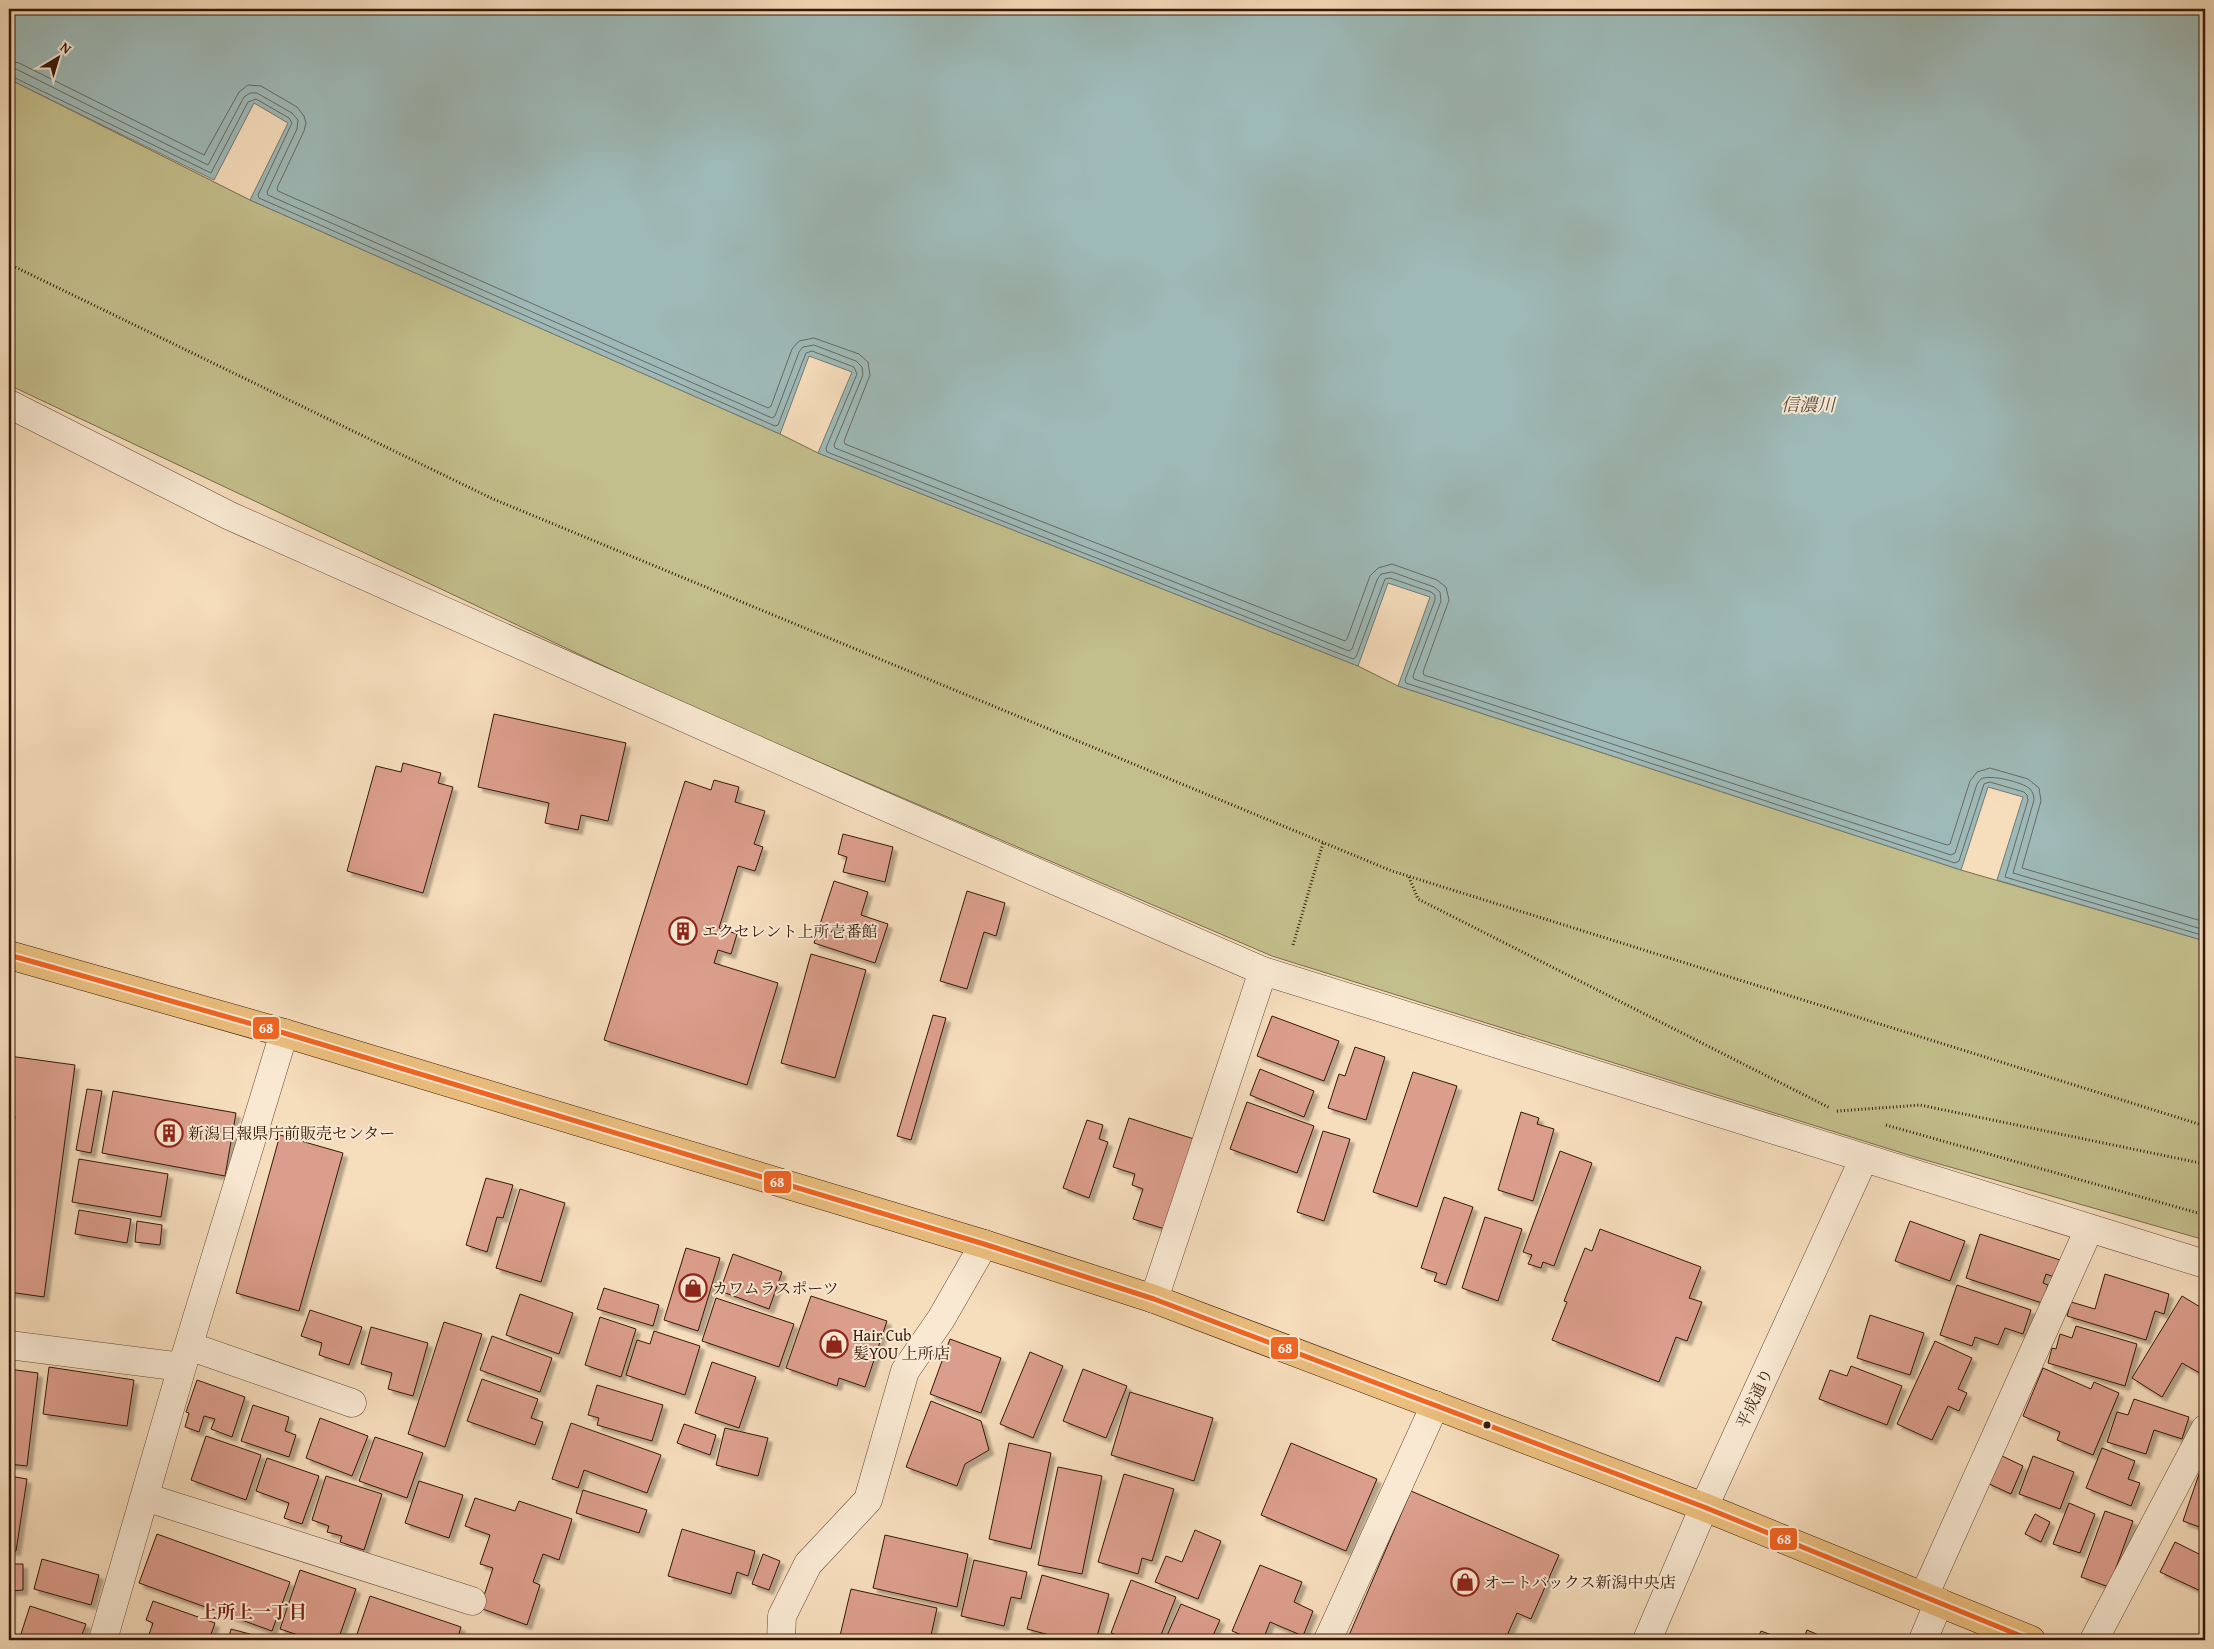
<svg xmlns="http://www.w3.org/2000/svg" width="2214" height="1649" viewBox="0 0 2214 1649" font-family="'Gentium Book Plus','Noto Serif JP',serif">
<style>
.green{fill:#c3bf8c;stroke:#7c6b4a}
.water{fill:#9ebab8;stroke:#747972}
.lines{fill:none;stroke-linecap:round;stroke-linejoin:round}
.shore{stroke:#6a6860;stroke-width:1}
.building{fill:#dc9e8c;stroke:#351709;filter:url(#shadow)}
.minor-casing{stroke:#654836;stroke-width:29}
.tertiary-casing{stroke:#654836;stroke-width:29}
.primary-casing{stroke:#351709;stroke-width:29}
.path{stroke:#351709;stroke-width:3;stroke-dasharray:1 2.5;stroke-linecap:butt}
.minor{stroke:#f9e9d3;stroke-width:28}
.tertiary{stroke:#f9e9d3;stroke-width:28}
.primary{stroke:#ebbe7e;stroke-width:28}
.bus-1-casing{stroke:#f9e9d3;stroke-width:9}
.bus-1{stroke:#f26522;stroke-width:5}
.bus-dot{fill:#351709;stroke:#f9e9d3;stroke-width:2}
.labels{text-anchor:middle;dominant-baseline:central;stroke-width:4;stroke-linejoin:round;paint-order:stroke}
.poi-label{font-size:16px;fill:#351709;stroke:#f9e9d3;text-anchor:start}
.street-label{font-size:16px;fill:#351709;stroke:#f9e9d3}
.water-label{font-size:18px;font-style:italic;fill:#5a5046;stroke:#f9e9d3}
.neighbourhood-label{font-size:18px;font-weight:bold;fill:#7a1f14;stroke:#f9e9d3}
.line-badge{stroke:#f9e9d3;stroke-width:2}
.badge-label{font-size:14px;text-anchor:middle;font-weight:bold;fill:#fff}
</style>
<defs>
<filter id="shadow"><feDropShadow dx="4.5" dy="4.5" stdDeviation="1" flood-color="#0004"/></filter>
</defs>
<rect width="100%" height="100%" fill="#f6ddbc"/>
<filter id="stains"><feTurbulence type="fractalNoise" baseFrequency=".004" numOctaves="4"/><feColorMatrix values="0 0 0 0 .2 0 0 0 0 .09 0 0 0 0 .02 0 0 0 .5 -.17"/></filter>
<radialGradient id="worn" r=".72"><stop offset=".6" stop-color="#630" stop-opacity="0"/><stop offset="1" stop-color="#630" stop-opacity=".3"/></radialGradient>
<path class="green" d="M9 79 250 200 780 434 818 453 1358 666 1398 686 1961 870 2205 941V1240L1915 1157 1272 956 695 709 9 385Z"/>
<path class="water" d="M9 9H2205V941L1997 880 2023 797 1988 787 1961 870 1398 686 1430 597 1388 583 1358 666 818 453 852 372 809 356 780 434 250 200 288 123 254 103 214 180 9 79Z"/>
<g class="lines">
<path class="shore" d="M9 61 19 63 204 155 239 92 248 85 261 86 297 107 304 116 306 123 304 131 277 188 278 191 768 408 771 406 792 349 799 341 814 338 859 354 868 362 870 375 844 441 845 444 1345 641 1347 639 1370 576 1378 568 1392 564 1437 580 1446 587 1449 600 1423 672 1424 675 1947 845 1950 844 1970 781 1977 772 1990 768 2028 779 2039 788 2041 801 2022 868 2205 922
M9 68 16 69 208 165 244 97 250 93H257L292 113 298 120 297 129 267 192 268 195 772 418 775 416 799 352 803 347 814 345 856 361 862 367 863 375 834 445 835 448 1349 651 1352 649 1377 580 1381 574 1392 572 1434 587 1440 592 1441 601 1413 676 1414 679 1951 855 1955 853 1977 784 1981 779C1989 774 2023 782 2030 789 2033 792 2034 796 2034 800L2013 873 2205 930
M9 75 211 173 248 102 256 99 289 118 292 123 258 195 259 198 775 426 778 425 806 353 812 351 854 367 857 374 826 448 827 452 1353 659 1356 657 1385 579 1390 578 1431 592 1435 595V600L1405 680 1406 683 1955 863 1959 861 1984 784 1990 782 2024 792 2027 795 2028 800 2005 877 2205 936"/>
</g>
<path class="building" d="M494 714 626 743 608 821 581 815 578 830 545 823 549 803 478 787Z
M403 763 441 773 438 783 453 787 423 893 347 871 376 766 401 772Z
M714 780 739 787 735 802 765 811 754 844 763 847 755 871 738 866 719 928 737 934 731 954 718 950 714 963 778 983 747 1085 604 1040 685 781 711 790Z
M843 834 893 847 885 882 843 872 847 857 838 854Z
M834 881 868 892 861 915 888 924 875 963 814 943Z
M967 891 1005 903 996 936 984 932 967 989 940 981Z
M811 954 866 970 835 1078 781 1063Z
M933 1015 946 1018 911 1140 897 1136Z
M1272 1016 1339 1041 1324 1081 1257 1056Z
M1355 1047 1385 1057 1366 1120 1328 1108 1339 1074 1345 1076Z
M9 1056 75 1065 44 1297 9 1292V1160L15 1116H9Z
M1260 1069 1314 1091 1304 1117 1250 1095Z
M1413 1072 1457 1086 1417 1207 1373 1192Z
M87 1089 102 1091 91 1153 76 1150Z
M113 1091 236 1113 225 1176 102 1153Z
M1247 1102 1314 1126 1297 1173 1230 1149Z
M1521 1112 1539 1118 1537 1124 1554 1129 1533 1201 1498 1190Z
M1129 1118 1197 1140 1168 1230 1133 1219 1143 1189 1132 1185 1135 1174 1113 1167Z
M1087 1120 1103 1125 1099 1139 1108 1142 1089 1198 1063 1188Z
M1323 1131 1350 1139 1324 1221 1297 1212Z
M280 1135 343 1153 299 1311 236 1293Z
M1560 1151 1592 1163 1554 1266 1543 1262 1541 1268 1528 1264 1532 1255 1523 1252Z
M79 1159 168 1174 161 1217 72 1202Z
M486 1178 513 1185 503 1218 497 1217 487 1252 466 1245Z
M520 1189 565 1203 541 1282 496 1268Z
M1444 1197 1473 1207 1446 1285 1434 1281 1437 1273 1421 1268Z
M79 1210 131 1219 127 1243 75 1234Z
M1485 1217 1522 1229 1498 1301 1462 1288Z
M137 1221 162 1225 160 1245 135 1242Z
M1910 1221 1965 1241 1950 1281 1895 1261Z
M1600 1229 1701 1267 1689 1298 1702 1302 1687 1341 1676 1337 1659 1382 1552 1340 1567 1302 1564 1301 1585 1248 1592 1251Z
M1980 1234 2060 1260 2054 1277 2046 1274 2043 1283 2048 1285 2042 1303 1966 1278Z
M686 1248 720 1258 698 1331 664 1320Z
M733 1254 782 1272 769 1309 720 1291Z
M2105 1274 2169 1294 2164 1314 2155 1311 2146 1340 2067 1316 2071 1302 2095 1309Z
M1957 1285 2031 1310 2023 1334 2005 1328 1998 1345 1975 1337 1972 1346 1940 1335Z
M604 1288 659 1305 653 1326 597 1309Z
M520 1294 573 1313 559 1354 506 1335Z
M811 1296 887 1321 865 1387 839 1378 837 1386 786 1368Z
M2182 1296 2205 1310V1376L2182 1363 2162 1397 2132 1378Z
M716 1298 794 1324 779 1367 702 1341Z
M310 1310 362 1327 349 1365 319 1355 322 1343 301 1336Z
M1870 1315 1924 1333 1910 1375 1857 1358Z
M600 1317 636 1329 621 1377 585 1365Z
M444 1322 482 1334 445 1447 408 1434Z
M2076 1326 2137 1344 2125 1386 2048 1363 2052 1348 2056 1349 2060 1334 2072 1338Z
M371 1327 428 1343 413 1396 388 1389 392 1373 361 1364Z
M654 1331 700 1346 685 1395 626 1375 637 1340 650 1344Z
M492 1336 552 1358 540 1392 480 1370Z
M950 1339 1001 1358 981 1413 930 1394Z
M1935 1341 1972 1358 1958 1389 1967 1393 1959 1411 1948 1406 1932 1440 1897 1424Z
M1030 1352 1063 1366 1033 1438 1000 1424Z
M712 1362 756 1377 739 1428 695 1413Z
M1851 1366 1902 1386 1887 1425 1819 1399 1830 1370 1847 1376Z
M49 1367 134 1380 127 1426 43 1414Z
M2043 1368 2091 1389 2094 1382 2119 1393 2093 1455 2057 1440 2060 1432 2023 1416Z
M9 1369 38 1373 27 1466 9 1464Z
M1083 1369 1127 1386 1106 1438 1063 1421Z
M482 1379 538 1399 531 1418 543 1422 535 1445 467 1421Z
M197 1380 245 1397 232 1437 211 1429 215 1419 204 1416 199 1432 185 1427 189 1413 186 1412Z
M597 1385 663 1405 652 1441 597 1425 599 1418 588 1415Z
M1130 1392 1213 1418 1194 1481 1111 1455Z
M2134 1399 2189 1417 2182 1439 2154 1430 2146 1454 2107 1442 2117 1412 2128 1415Z
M931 1401 981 1421 989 1450 965 1464 957 1486 906 1467Z
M253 1405 289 1417 285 1431 296 1435 289 1457 241 1441Z
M320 1418 368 1436 352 1476 306 1458Z
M571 1423 661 1455 647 1493 584 1470 578 1488 552 1479Z
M684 1424 716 1435 710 1455 677 1443Z
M725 1428 768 1438 758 1476 716 1465Z
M206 1436 261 1455 246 1500 191 1480Z
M375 1437 423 1453 407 1498 359 1481Z
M1009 1443 1051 1453 1031 1549 989 1539Z
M1291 1443 1377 1479 1346 1551 1261 1515Z
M2102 1448 2135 1461 2128 1479 2140 1483 2131 1506 2086 1488Z
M2000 1455 2023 1466 2011 1494 1987 1483Z
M2033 1456 2074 1472 2060 1509 2019 1494Z
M267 1458 319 1476 302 1524 284 1518 289 1503 256 1491Z
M1058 1467 1102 1476 1082 1574 1038 1565Z
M1124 1474 1174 1489 1152 1561 1142 1558 1138 1574 1098 1562Z
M2199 1474 2205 1476V1529L2183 1521Z
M9 1476 27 1479 16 1551 9 1550Z
M326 1476 382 1494 364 1550 340 1542 342 1536 327 1532 329 1526 312 1520Z
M419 1481 463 1495 449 1538 405 1523Z
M583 1490 647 1510 639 1533 576 1513Z
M1411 1491 1559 1555 1531 1619 1517 1613 1505 1640H1496L1484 1635 1482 1640H1347Z
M475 1498 515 1511 519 1501 572 1519 559 1560 543 1554 533 1582 540 1585 527 1625 480 1608 493 1568 480 1564 490 1535 465 1526Z
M2069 1503 2095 1514 2080 1553 2053 1544Z
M2105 1511 2133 1521 2109 1587 2081 1577Z
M2035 1514 2050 1522 2041 1542 2025 1534Z
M682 1529 755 1551 748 1576 737 1572 731 1594 668 1576Z
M1195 1530 1221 1541 1198 1599 1155 1582 1166 1556 1182 1562Z
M157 1534 290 1582 272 1631 139 1583Z
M885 1535 968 1554 957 1607 873 1588Z
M2175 1542 2205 1557V1593L2160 1572Z
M763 1554 780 1561 769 1590 752 1584Z
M42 1559 99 1575 91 1605 34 1589Z
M974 1560 1027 1572 1021 1599 1011 1597 1004 1626 961 1616Z
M9 1564H23V1590L11 1591 10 1640Z
M1260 1565 1302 1582 1294 1602 1313 1611 1303 1636 1270 1622 1263 1640H1254L1232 1631Z
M300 1570 356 1589 338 1640H313L280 1629Z
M1042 1575 1109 1594 1096 1640H1068L1027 1629Z
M1131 1580 1176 1597 1159 1640H1129L1111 1633Z
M851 1589 937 1608 930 1640H839Z
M370 1596 461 1627 457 1640H355Z
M153 1601 215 1623 209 1640H147L153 1623 146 1620Z
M1181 1604 1220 1620 1211 1640H1165Z
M30 1606 86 1624 80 1640H19Z
M231 1629 272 1640H228Z
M1807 1630 1830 1640H1803Z
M1761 1631 1785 1640H1757Z"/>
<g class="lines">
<g class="minor-casing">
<path id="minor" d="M1154 1299 1263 971
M9 1345 182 1367
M189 1346 352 1403
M145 1497 472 1601
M1924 1596 2089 1229
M103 1640 182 1367 284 1033
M781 1640 782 1616 808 1564 868 1500 905 1371 941 1319 984 1244
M1328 1640 1435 1405
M1923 1640 1939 1602
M2094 1640 2205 1429"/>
</g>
<g class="tertiary-casing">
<path id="tertiary" d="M9 404 230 516 865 798 1263 971 2205 1264
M1647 1640 1704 1507 1864 1158"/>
</g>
<g class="primary-casing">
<path id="primary" d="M9 955 284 1033 984 1244 1154 1299 1704 1507 2031 1640"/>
</g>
<path class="path" d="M9 264 493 499 1392 871 2205 1126
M1409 877 1418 899 1830 1108
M1293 945 1323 843
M1837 1111 1920 1105 2205 1164
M1886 1125 2205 1215"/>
<use href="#minor" class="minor"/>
<use href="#tertiary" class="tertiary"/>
<use href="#primary" class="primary"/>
<g class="bus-1-casing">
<path id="bus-1" d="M9 955 284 1033 984 1244 1154 1299 1704 1507 2031 1640"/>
</g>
<use href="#bus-1" class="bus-1"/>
</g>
<defs>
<g id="building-ring" transform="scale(1.4375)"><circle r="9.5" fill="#f9e9d3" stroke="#8f2418" stroke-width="1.5"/><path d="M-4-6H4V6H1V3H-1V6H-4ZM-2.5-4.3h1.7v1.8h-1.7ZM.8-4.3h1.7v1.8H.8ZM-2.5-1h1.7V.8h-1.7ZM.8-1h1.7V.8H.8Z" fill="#8f2418"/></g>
<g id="shop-ring" transform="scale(1.4375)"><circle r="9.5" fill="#f9e9d3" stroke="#8f2418" stroke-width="1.5"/><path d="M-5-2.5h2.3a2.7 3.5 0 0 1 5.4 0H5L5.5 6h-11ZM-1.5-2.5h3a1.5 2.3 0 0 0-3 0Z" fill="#8f2418"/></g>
</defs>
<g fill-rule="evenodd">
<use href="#building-ring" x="683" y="931"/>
<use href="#building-ring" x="169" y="1133"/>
<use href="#shop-ring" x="693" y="1288"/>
<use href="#shop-ring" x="834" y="1344"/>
<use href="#shop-ring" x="1465" y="1582"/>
</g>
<circle class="bus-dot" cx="1487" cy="1425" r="4.5"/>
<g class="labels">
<g class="poi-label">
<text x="702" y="931">エクセレント上所壱番館</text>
<text x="188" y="1133">新潟日報県庁前販売センター</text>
<text x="712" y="1288">カワムラスポーツ</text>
<text x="853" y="1335">Hair Cub<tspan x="853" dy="18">髪YOU 上所店</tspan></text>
<text x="1484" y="1582">オートバックス新潟中央店</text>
</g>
<g class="street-label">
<text transform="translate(1754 1398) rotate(-65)">平成通り</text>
</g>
<g class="water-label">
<text x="1808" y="404">信濃川</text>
</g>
<g class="neighbourhood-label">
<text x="253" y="1611">上所上一丁目</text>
</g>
</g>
<g class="line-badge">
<rect x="252" y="1016" width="28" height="24" rx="5" fill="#f26522"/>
<rect x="763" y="1170" width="29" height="24" rx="5" fill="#f26522"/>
<rect x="1270" y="1336" width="29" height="24" rx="5" fill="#f26522"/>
<rect x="1769" y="1527" width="29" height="24" rx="5" fill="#f26522"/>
</g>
<g class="badge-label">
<text x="266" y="1033">68</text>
<text x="777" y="1187">68</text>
<text x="1285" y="1353">68</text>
<text x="1784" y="1544">68</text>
</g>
<rect width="2214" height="1649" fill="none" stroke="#f6ddbc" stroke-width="30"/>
<rect x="10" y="10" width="2194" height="1629" fill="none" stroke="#351709" stroke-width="2.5"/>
<rect x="15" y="15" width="2184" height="1619" fill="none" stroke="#351709"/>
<g transform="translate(58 58) rotate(38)" stroke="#f9e9d3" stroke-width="4" paint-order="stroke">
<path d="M0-4L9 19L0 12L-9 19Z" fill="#351709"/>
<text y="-8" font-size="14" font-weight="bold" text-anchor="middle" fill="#351709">N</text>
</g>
<rect width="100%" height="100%" filter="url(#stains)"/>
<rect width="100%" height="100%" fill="url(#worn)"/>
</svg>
